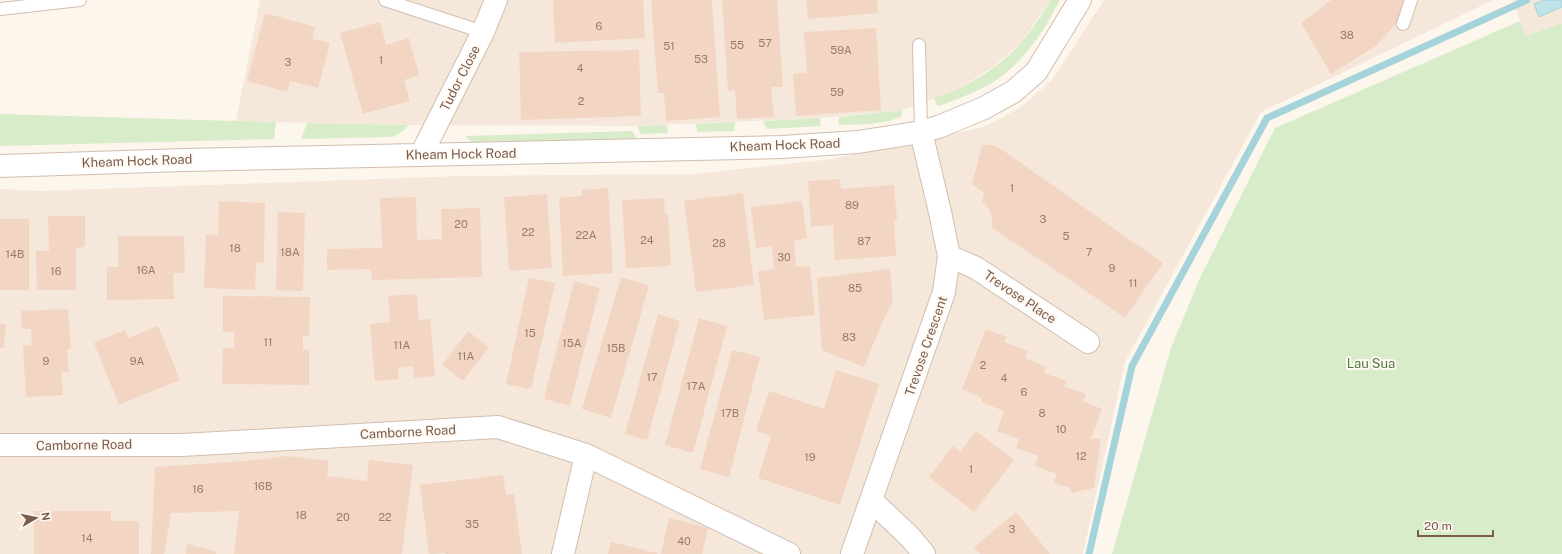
<svg xmlns="http://www.w3.org/2000/svg" width="1562" height="554" viewBox="0 0 1562 554" font-family="'Public Sans',sans-serif">
<style>
.residential{fill:#f5e8da}
.green{fill:#d8ecc9}
.water{fill:#bfe3e8;stroke:#a5d3da}
.lines{fill:none;stroke-linecap:round;stroke-linejoin:round}
.stream{stroke:#a5d3da;stroke-width:7}
.building{fill:#f3d5c3}
.service-casing{stroke:#d1beb0;stroke-width:14}
.minor-casing{stroke:#d1beb0;stroke-width:24}
.service{stroke:#fff;stroke-width:12}
.minor{stroke:#fff;stroke-width:22}
.labels{text-anchor:middle;dominant-baseline:central;stroke-width:4;stroke-linejoin:round;paint-order:stroke}
.number-label{font-size:11px;fill:#987a6a}
.street-label{font-size:13px;fill:#7a5c4d;stroke:#fffaf3}
.park-label{font-size:13px;fill:#537a41;stroke:#fffaf3}
</style>
<rect width="100%" height="100%" fill="#fdf6ec"/>
<path class="residential" d="M260 0H1050L1021 43 993 67 965 85 945 95 903 110 820 118 637 126 409 125 236 121Z
M1104 0H1493L1261 112 1125 362 1083 554H0V189L40 191 461 176 694 174 833 159 980 128 1001 118 1022 106 1052 80Z
M1512 0H1562V23L1526 36Z"/>
<path class="green" d="M1050 0H1060C1044 31 1025 61 995 81 979 91 960 98 942 105L937 106 934 98C966 88 998 68 1020 44 1031 32 1042 14 1050 0Z
M1520 21 1526 36 1562 23V554H1112L1171 348 1199 280 1275 128Z
M903 110 901 117C882 125 859 124 839 125V117Z
M0 114 236 121 276 122 274 139 0 146Z
M820 118 821 126 767 129 763 121Z
M735 122 734 131 698 132 695 124Z
M307 123 409 125 403 131 392 137 301 139Z
M667 125 668 133 641 134 637 126Z
M632 131 637 139 472 142 465 136Z"/>
<path class="water" d="M1543 0H1562V7L1539 17 1534 4Z"/>
<g class="lines">
<path class="stream" d="M1089 554 1132 366 1267 118 1527 0"/>
</g>
<path class="building" d="M553 0H643L645 38 555 43Z
M651 0H712L720 117 666 121 664 93H658Z
M722 0H777L783 87H771L774 117 737 119 735 90 728 91Z
M806 0H877L878 13 808 19Z
M1331 0H1406L1401 18 1376 46 1331 74 1301 23Z
M265 13 315 27 312 39 330 43 318 88 290 81 287 92 247 81Z
M380 22 386 45 409 38 419 75 404 80 410 101 363 114 340 33Z
M876 28 881 110 796 116 793 74 807 73 804 32Z
M639 50 641 116 521 120 519 52Z
M982 145H992L1001 149 1163 263 1125 318 1057 271 992 228V218L989 209 982 201 984 193 972 184Z
M840 179 841 189 894 185 897 220H894L896 256 835 260 833 225 811 227 808 181Z
M608 188 613 273 563 276 559 198 582 196V190Z
M743 193 754 285 696 292 684 201Z
M547 194 552 268 509 271 504 197Z
M416 197 417 240 442 239 441 209 480 208 482 277 372 280 371 269 327 270V249L382 248 380 198Z
M664 198 665 215 668 214 671 266 626 268 622 200Z
M219 201 265 203 264 263 256 262 255 290 204 288 206 234 218 235Z
M802 201 807 238 794 240 796 267 810 266 815 315 764 320 758 271 774 269 772 246 756 248 751 207Z
M278 212 305 213 303 291 276 290Z
M48 216H85V247L76 248V290H37L36 251H49Z
M0 219H29V290H0Z
M118 236H184L185 273H173L174 299 107 300V267H118Z
M890 269 893 301 882 323 864 367 822 350 817 278Z
M621 277 649 286 611 418 582 409Z
M529 278 555 283 531 389 506 384Z
M574 281 600 288 570 406 544 399Z
M417 294 419 320 430 319 435 376 414 378 413 366 398 368 399 379 375 381 370 324 390 322 388 296Z
M223 296 310 297 309 336 303 335V350H309V385L222 384 223 348H234V332H223Z
M68 309 71 349H67L69 372H61L63 395 26 397 23 346 32 345 31 329H22L21 311Z
M658 314 680 321 647 440 625 434Z
M699 318 727 326 693 453 665 445Z
M0 323 6 324 4 348H0Z
M158 326 180 380 119 405 94 343 125 330 128 338Z
M986 329 1007 337 1004 342 1028 351 1025 358 1047 367 1044 373 1067 381 1064 386 1086 394 1083 401 1102 409 1091 439H1101L1094 488 1070 493 1071 488 1054 483 1057 474 1035 466 1038 456 1016 448 1019 439 997 431 1004 411 981 402 982 398 962 389Z
M468 331 489 347 463 381 442 365Z
M732 350 760 357 729 477 700 469Z
M836 370 879 384 840 505 758 478 771 436 756 431 769 391 824 409Z
M976 431 1014 460 974 512 929 477 953 446 960 452Z
M287 456 329 461 327 476 367 481 369 460 413 465 402 554H234L239 511 171 513 164 554H151L155 467 245 461Z
M503 475 506 495 514 494 522 554H445V553L429 554 420 485Z
M34 511H111V521H139V554H34Z
M1016 512 1050 554H980L974 547Z
M669 518 708 528 702 554H661Z
M611 542 657 553V554H608Z
M187 544 216 551V554H186Z"/>
<g class="lines">
<g class="service-casing">
<path id="service" d="M385 0 483 32
M0 9 80 0
M1403 24 1411 0
M919 45 921 132"/>
</g>
<g class="minor-casing">
<path id="minor" d="M421 155 483 32 496 0
M0 166 184 160 782 147 858 142 921 132 941 126 984 108 1013 92 1036 72 1080 0
M949 256 976 268 1088 342
M0 445H182L498 427 586 455 789 554
M872 501 910 537 924 554
M563 554 586 455
M852 554 944 292 949 256 940 212 921 132"/>
</g>
<use href="#service" class="service"/>
<use href="#minor" class="minor"/>
</g>
<g class="labels">
<g class="number-label">
<text x="599" y="26">6</text>
<text x="1347" y="35">38</text>
<text x="765" y="43">57</text>
<text x="737" y="45">55</text>
<text x="669" y="46">51</text>
<text x="841" y="50">59A</text>
<text x="701" y="59">53</text>
<text x="381" y="60">1</text>
<text x="288" y="62">3</text>
<text x="580" y="68">4</text>
<text x="837" y="92">59</text>
<text x="581" y="101">2</text>
<text x="1012" y="188">1</text>
<text x="852" y="205">89</text>
<text x="1043" y="219">3</text>
<text x="461" y="224">20</text>
<text x="528" y="232">22</text>
<text x="586" y="235">22A</text>
<text x="1066" y="236">5</text>
<text x="647" y="240">24</text>
<text x="864" y="241">87</text>
<text x="719" y="243">28</text>
<text x="235" y="248">18</text>
<text x="290" y="252">18A</text>
<text x="1089" y="252">7</text>
<text x="15" y="254">14B</text>
<text x="784" y="257">30</text>
<text x="1112" y="268">9</text>
<text x="146" y="270">16A</text>
<text x="56" y="271">16</text>
<text x="1133" y="283">11</text>
<text x="855" y="288">85</text>
<text x="530" y="333">15</text>
<text x="849" y="337">83</text>
<text x="268" y="342">11</text>
<text x="572" y="343">15A</text>
<text x="402" y="345">11A</text>
<text x="616" y="348">15B</text>
<text x="466" y="356">11A</text>
<text x="46" y="361">9</text>
<text x="137" y="361">9A</text>
<text x="983" y="365">2</text>
<text x="652" y="377">17</text>
<text x="1004" y="378">4</text>
<text x="696" y="386">17A</text>
<text x="1024" y="392">6</text>
<text x="730" y="413">17B</text>
<text x="1042" y="413">8</text>
<text x="1061" y="429">10</text>
<text x="1081" y="456">12</text>
<text x="810" y="457">19</text>
<text x="971" y="469">1</text>
<text x="263" y="486">16B</text>
<text x="198" y="489">16</text>
<text x="301" y="515">18</text>
<text x="343" y="517">20</text>
<text x="385" y="517">22</text>
<text x="472" y="524">35</text>
<text x="1012" y="529">3</text>
<text x="87" y="538">14</text>
<text x="684" y="541">40</text>
</g>
<g class="street-label">
<text transform="translate(460 78) rotate(-63)">Tudor Close</text>
<text transform="translate(785 145) rotate(-2)">Kheam Hock Road</text>
<text transform="translate(461 154) rotate(-1)">Kheam Hock Road</text>
<text transform="translate(137 161) rotate(-2)">Kheam Hock Road</text>
<text transform="translate(1020 297) rotate(34)">Trevose Place</text>
<text transform="translate(926 346) rotate(-71)">Trevose Crescent</text>
<text transform="translate(408 432) rotate(-3)">Camborne Road</text>
<text transform="translate(84 445) rotate(-1)">Camborne Road</text>
</g>
<g class="park-label">
<text x="1371" y="363">Lau Sua</text>
</g>
</g>
<g transform="translate(36 518) rotate(81)" stroke="#fffaf3" stroke-width="3" paint-order="stroke">
<path d="M0-3L7 15L0 10L-7 15Z" fill="#7a5c4d"/>
<text y="-6" font-size="11" font-weight="bold" text-anchor="middle" fill="#7a5c4d">N</text>
</g>
<path d="M1418 530v6h75v-6" fill="none" stroke="#7a5c4d" stroke-width="2"/>
<text x="1424" y="530" font-size="12" fill="#7a5c4d" stroke="#fffaf3" stroke-width="3" paint-order="stroke">20 m</text>
</svg>
